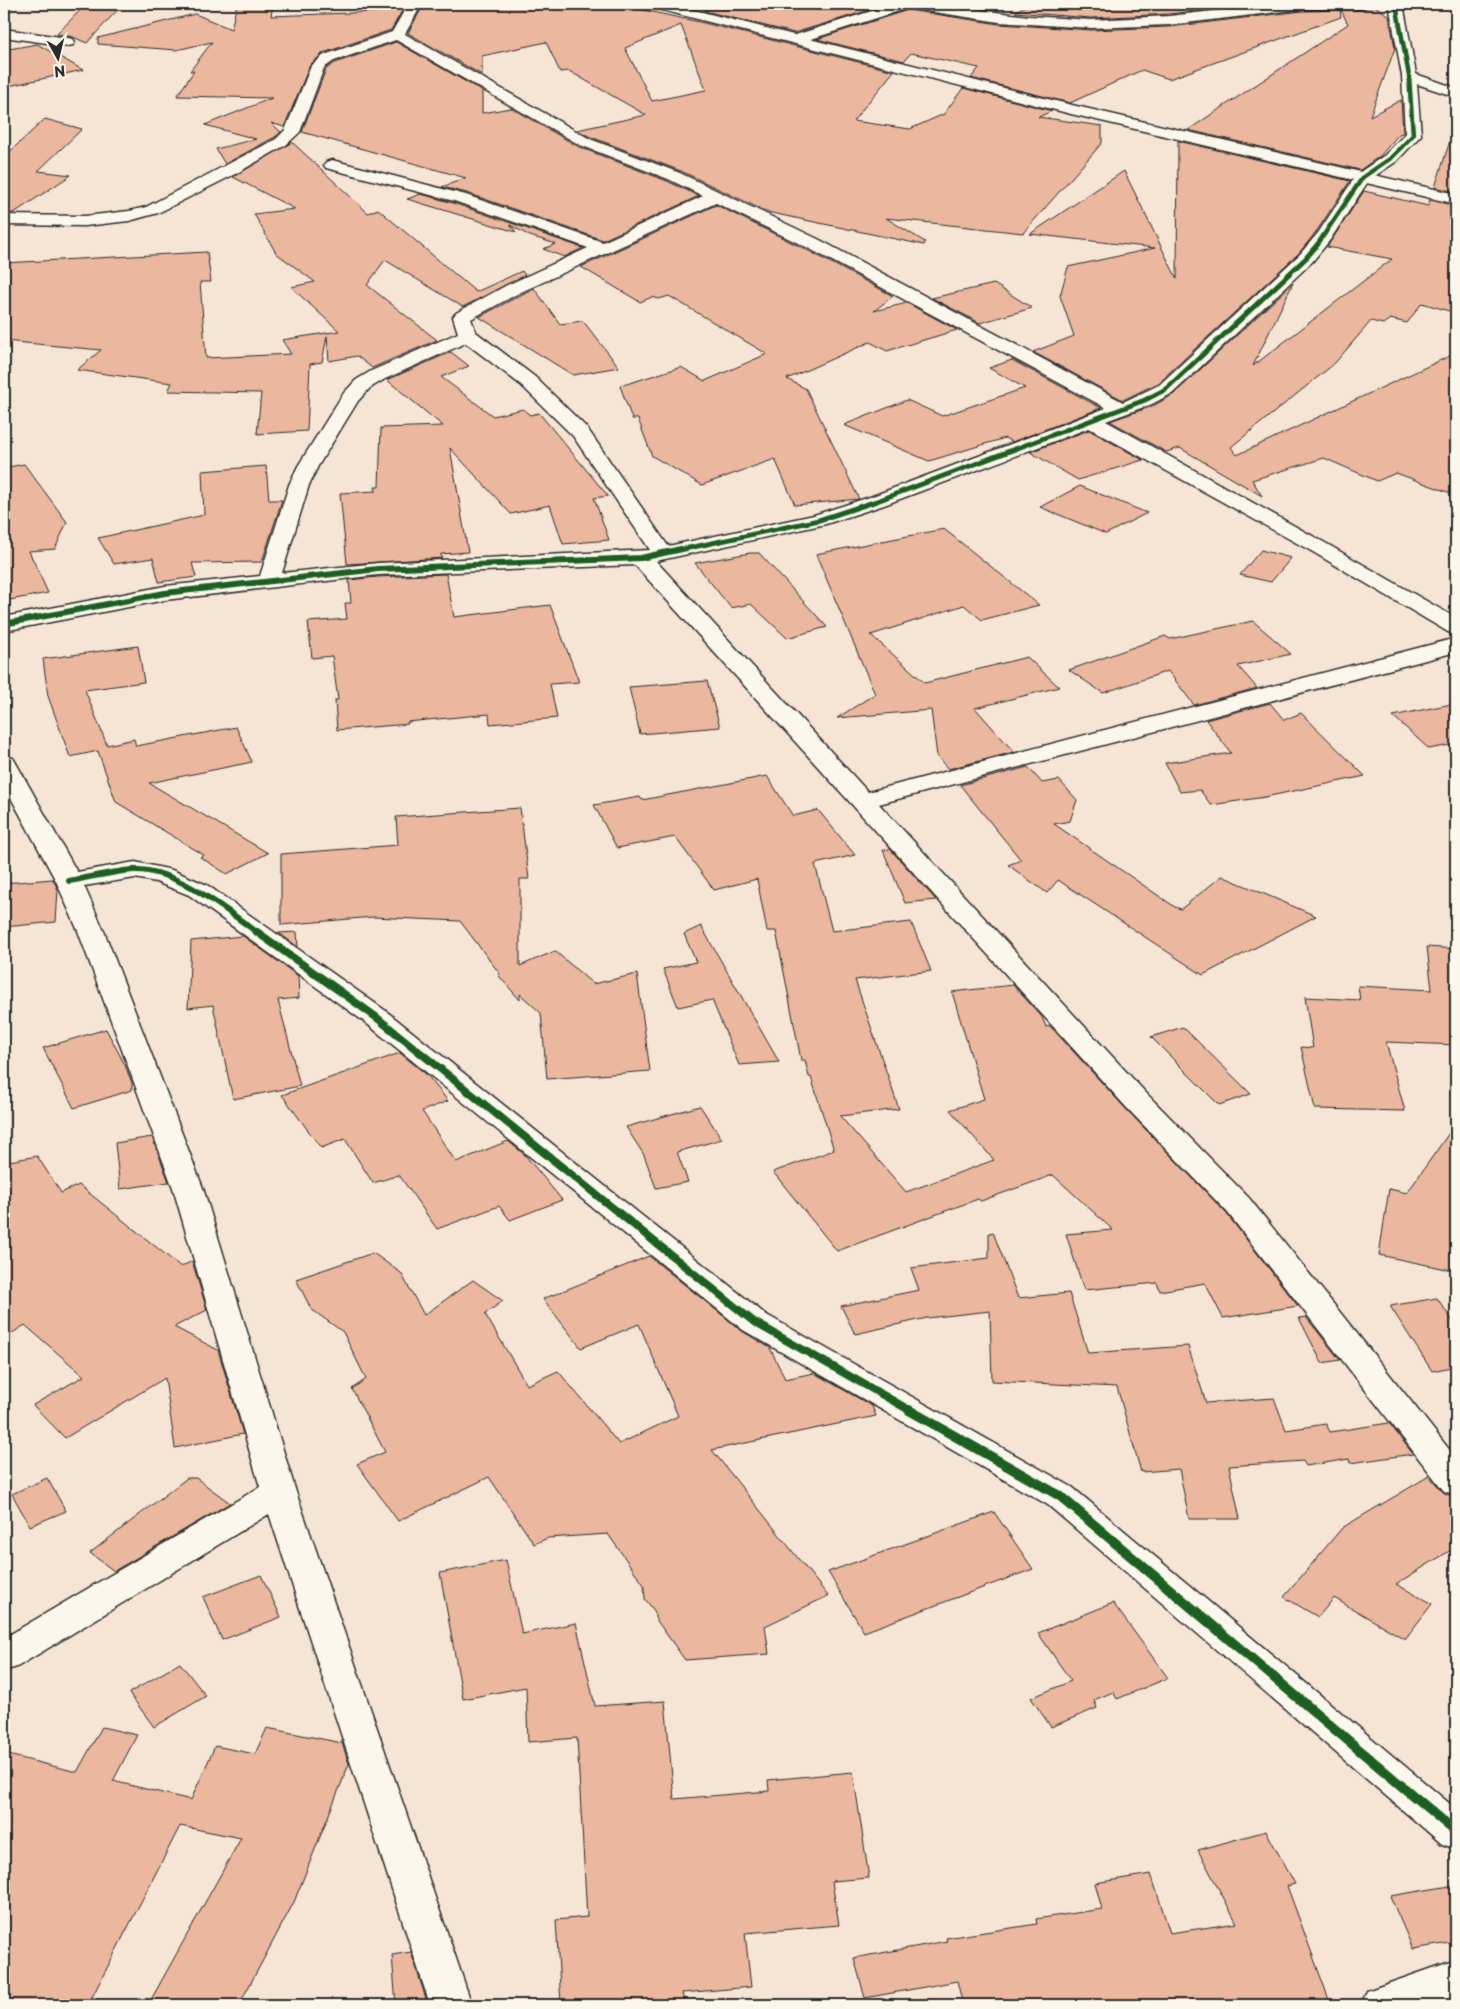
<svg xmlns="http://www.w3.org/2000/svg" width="1460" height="2009" viewBox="0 0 1460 2009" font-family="'Playpen Sans',sans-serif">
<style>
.building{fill:#ebb79e;stroke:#2b2b2b;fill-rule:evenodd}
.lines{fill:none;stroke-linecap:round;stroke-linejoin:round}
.street-casing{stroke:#2b2b2b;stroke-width:3}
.secondary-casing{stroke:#2b2b2b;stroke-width:3}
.street{fill:#fbf7ec;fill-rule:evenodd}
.secondary{fill:#fbf7ec;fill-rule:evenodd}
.cycleway-far4-casing{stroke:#fbf7ec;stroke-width:6}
.cycleway-far3-casing{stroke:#fbf7ec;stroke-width:7}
.cycleway-far2-casing{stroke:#fbf7ec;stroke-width:9}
.cycleway-far1-casing{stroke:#fbf7ec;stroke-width:11}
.cycleway-casing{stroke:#fbf7ec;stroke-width:13}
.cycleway-far4{stroke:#1b5e20;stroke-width:4.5}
.cycleway-far3{stroke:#1b5e20;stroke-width:5}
.cycleway-far2{stroke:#1b5e20;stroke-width:6}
.cycleway-far1{stroke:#1b5e20;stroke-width:8}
.cycleway{stroke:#1b5e20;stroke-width:10}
</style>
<rect width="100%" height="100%" fill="#f6e4d5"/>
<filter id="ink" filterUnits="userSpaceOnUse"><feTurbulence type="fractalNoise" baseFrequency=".02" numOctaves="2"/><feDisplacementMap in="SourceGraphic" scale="10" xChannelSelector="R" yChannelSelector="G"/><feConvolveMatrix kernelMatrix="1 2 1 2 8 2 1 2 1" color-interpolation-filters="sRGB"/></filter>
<g filter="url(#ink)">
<path class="building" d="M86 4H123L87 43 73 37 57 34Z
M237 4H273L271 16 377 12 384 4H406L391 30 323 53 310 65 284 127 271 123 281 132 275 137 225 164 216 149 256 139 205 125 272 98 177 96 194 71H190L212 42 176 50 98 44V38L195 14 231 29Z
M424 4H561L591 9 605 4H615L704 23 894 71 853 121 910 129 944 114 963 88 1052 111 1038 117 1102 126V143L1023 233 886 218 925 242 924 245 767 212 681 171 591 137 577 130 646 115 569 71 560 72 546 42 482 56V75L408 33ZM681 25 706 90 652 101 625 48Z
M706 4H880L886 5 794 33 705 11Z
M1028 4H1254L1169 14 1091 18 1015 12Z
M1369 6H1375L1389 16 1395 48 1370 116 1401 100 1403 133 1399 134 1380 156 1360 170 1188 130 1348 24 1341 10H1362Z
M908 10 999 24 1091 30 1169 27 1303 11 1340 10 1341 17 1169 79 1142 70 1070 103 971 78 979 68 911 53 904 61 817 39Z
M396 42 482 91V113L511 108 579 147 667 181 699 196 603 240 467 193 442 187 466 178 302 132 326 69 335 63Z
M37 44 83 70 4 87V50Z
M45 119 82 129 38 171 71 175 14 213H4V157Z
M1451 138 1456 139V192L1435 187Z
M1178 141 1350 181 1316 232 1299 253 1158 383 1123 400 1033 352 1074 336 1060 296 1068 267 1155 248 1030 234 1124 171 1177 279Z
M292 142 368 213 378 209 476 292 522 271 525 275 463 307 385 260 367 285 437 340 372 368 357 356 329 361 327 336 322 362 310 364 307 431 257 434 261 393 168 391 172 383 77 370 101 350 4 341V263L207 252 211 282H200L206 358 291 354 282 340 339 331 291 287 315 282 276 253 254 214 295 209 233 177Z
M1364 191 1428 206 1430 200 1456 206V313L1422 303 1407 323 1390 319 1383 324 1371 321 1334 364 1231 447 1237 455 1456 353V495L1396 473 1377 481 1324 458 1252 480 1262 496 1180 448 1166 452 1110 421 1153 406 1174 394 1293 283 1253 366 1392 259 1327 247Z
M421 194 453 203 583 248 564 257 543 249 556 244 530 236 510 225 516 232 407 199Z
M716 205 807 250 893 296 874 311 907 303 957 330 887 351 870 342 787 379 806 389 859 499 795 505 775 459 702 485 652 456 638 419H632L620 386 681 367 705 381 767 354 669 296 659 299 652 297 640 302 581 267Z
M994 284 1032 308 980 323 932 298Z
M534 288 560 324 583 321 619 367 573 375 479 317Z
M451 352 469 366 441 377 493 416 523 409 530 415 539 413 608 496 594 498 609 540 563 544 550 505 511 514 450 448 468 552 441 554 442 558 347 564 340 493 376 491 375 487H379L381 428 443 426 387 380Z
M1012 360 1101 408 1012 442 1005 438 929 461 844 425 907 400 942 416 1025 388 989 368Z
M1089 430 1143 460 1078 480 1030 452Z
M24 464 67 522 55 549 29 551 48 593 4 601V468Z
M266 466 269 500H282L262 562 192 563 196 577 159 582 153 558 114 564 98 538 204 515 202 471Z
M1080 486 1147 513 1106 534 1040 507Z
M944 529 1039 605 982 620 964 605 871 635 925 683 1027 657 1059 687 975 708 1014 752 948 769 937 756 931 710 837 718 875 694 816 554Z
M1261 550 1291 558 1271 582 1240 575Z
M750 553H759L827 627 787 638 751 604 731 608 695 563Z
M446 574 454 617 550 605 579 682 550 684 557 718 490 724 489 714 407 722 408 724 337 730 335 700H338L332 656 312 658 308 622 347 619 345 603H351L349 580 378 577Z
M1253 621 1291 654 1238 666 1257 688 1194 705 1168 671 1103 693 1069 670 1165 636 1170 639Z
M138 646 144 682 85 690 107 745 134 739 136 746 236 727 252 762 149 783 268 853 227 874 200 857 204 855 116 802 98 751 70 757 48 696 43 659Z
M707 681 720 727 640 734 629 687Z
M1270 703 1284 720 1301 713 1365 776 1265 797 1211 805 1200 790 1180 792 1165 763 1231 753 1206 720Z
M1456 703V744L1429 749 1393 716Z
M1028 767 1042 783 1059 780 1077 800 1070 821 1054 824 1175 907 1181 909 1222 876 1316 916 1203 975 1058 880 1047 893 1008 865 1021 860 960 785Z
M767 776 793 816 818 810 855 855 815 864 832 931 911 922 931 971 855 980 899 1109 840 1116 906 1192 994 1160 950 1110 984 1099 952 992 1013 985 1042 1017 1046 1027 1050 1026 1125 1108 1226 1213 1298 1306 1223 1318 1205 1283 1160 1291 1157 1283 1084 1290 1066 1234 1113 1230 1053 1175 981 1201 978 1199 837 1251 773 1172 834 1150 811 1077H809L805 1060H801L776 931H767L757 879 714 890 675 837 617 848 594 805 640 797 642 800Z
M520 808 529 879H520V966L555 951 593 984 637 974 650 1071 547 1079 541 1013 520 994V1000L498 975 500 974 460 921 373 917 281 925V854L398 845 396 817Z
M890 849 936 900 905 903 883 850Z
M53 879 58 890 56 922 4 927V883Z
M701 926 779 1062 739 1065 712 1000 678 1007 663 969 696 962 684 934Z
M297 932 298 947 279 933Z
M243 936 298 976 299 998 278 1000 300 1086 233 1099 213 1005 188 1008 191 941Z
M1427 947 1456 949V1045L1386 1042 1405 1111 1315 1109 1301 1047 1313 1048 1305 997 1360 1000 1358 986 1432 990Z
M1183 1027 1251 1094 1219 1105 1151 1037Z
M106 1029 125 1065 132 1083V1090L74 1108 43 1048Z
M400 1053 427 1075 448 1101 422 1111 456 1162 508 1141 525 1155 562 1200 510 1220 499 1206 437 1229 399 1175 373 1183 345 1139 321 1148 282 1095Z
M700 1106 722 1139 677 1152 688 1182 656 1188 644 1155 626 1127Z
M1456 1123V1271L1379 1255 1389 1189 1407 1193Z
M152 1137 169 1182 120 1189 115 1143Z
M37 1156 61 1193 79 1185 181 1267 192 1261 207 1310 174 1327 218 1350 243 1434 175 1448 165 1378 65 1438 33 1405 84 1376 25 1325 4 1338V1162Z
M993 1232 1018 1298 1069 1293 1088 1353 1188 1346 1206 1403 1274 1398 1286 1430 1326 1424 1330 1432 1389 1423 1413 1454 1350 1463 1349 1459 1306 1466 1303 1461 1229 1466 1240 1519H1189L1179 1469 1141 1472 1117 1387 992 1381 990 1311 927 1318 855 1334 841 1306 919 1290 911 1268 989 1258V1233Z
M373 1253 401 1273 424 1315 473 1280 503 1301 485 1314 527 1385 558 1371 619 1444 678 1416 639 1324 581 1348 543 1299 649 1256 742 1331 770 1348 785 1379 814 1373 872 1406 876 1416 712 1450 828 1596 765 1626 769 1654 685 1660 655 1618V1612L645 1599 644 1585 608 1534 548 1538 534 1544 489 1477 398 1521 357 1464 385 1452 352 1389 366 1379 343 1332 311 1309 296 1279Z
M1437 1298 1456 1326V1366L1432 1371 1390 1306Z
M1306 1317 1340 1360 1322 1363 1299 1318Z
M1429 1476 1443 1492 1456 1499V1547L1396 1584 1432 1604 1405 1639 1334 1598 1318 1617 1284 1597 1342 1528Z
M47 1478 66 1511 30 1526 12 1494Z
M187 1478H196L230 1503 114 1571 90 1553Z
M994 1512 1033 1569 864 1632 828 1572Z
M506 1560 522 1634 576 1623 595 1706 665 1701 674 1799 769 1791 768 1780 853 1772 869 1878 832 1881 839 1925 745 1933 751 1987 682 1993 685 2005H561L556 1920 587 1917 577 1738 528 1742 526 1687 463 1699 440 1573Z
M261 1575 281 1617 222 1640 203 1597Z
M1113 1603 1168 1678 1117 1699 1113 1692 1094 1700 1097 1708 1051 1727 1031 1698 1071 1681 1038 1633Z
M180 1663 206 1696 154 1727 129 1693Z
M102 1727 137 1735 113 1781 191 1800 215 1746 255 1754 267 1728 342 1743 349 1764 294 1902 239 2005H148L241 1838 180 1826 88 2005H4V1754L77 1772Z
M1266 1831 1295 1884 1287 1886 1331 2005H963L957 1981 865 1998 854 1958 947 1941 946 1938 1037 1924 1036 1919 1102 1909 1095 1883 1151 1874 1170 1933 1237 1923 1198 1850Z
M1456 1885V1942L1413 1949 1390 1896Z
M411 1952 428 2005H396L392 1955Z"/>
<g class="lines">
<g class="street-casing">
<path id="street" d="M408 4H422L405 34 590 139 680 173 820 240 1123 402 1159 385 1300 254 1318 233 1357 174 1385 155 1405 134 1402 76 1389 4H1403L1416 74 1456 88V97L1417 84 1421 135 1397 161 1369 180 1330 240 1312 262 1173 393 1152 404 1106 421 1327 544 1456 618V634L1448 632 1313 552 1089 428 884 505 826 524 656 561 868 792 1456 638V652L879 804 1146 1093 1249 1198 1456 1458V1495L1444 1491 1227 1212 1126 1107 635 565 378 575 165 600 4 631V617L165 586 260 576 289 485 298 466 343 394 356 380 371 371 458 333 453 317 456 313 507 285 588 248 454 201 326 168 324 165 326 162 332 160 466 195 603 242 703 196 668 179 580 145 396 40 334 61 324 68 300 132 286 145 239 172 158 213 129 221 85 226 4 225V215L85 216 129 211 146 207 276 139 285 130 311 66 324 55 392 32ZM716 203 808 248 1106 408 870 497 814 515 668 546 587 428 535 377 476 332 471 319 519 293ZM466 343 521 385 573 436 650 550 378 563 282 573 309 485 318 466 358 401 370 388 385 379Z
M894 4H931L1029 16 1091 20 1169 16 1275 4H1369L1362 8 1302 9 1169 25 1091 28 999 22 908 8 802 42H792L790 39 792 36Z
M4 29 68 38 73 39 75 42 73 45 68 46 4 37Z
M4 756 13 758 16 763 77 872 135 862 172 870 207 885 386 1011 765 1314 1072 1487 1456 1809V1849L1442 1844 1048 1505 743 1330 366 1023 189 895 156 882 135 878 84 886 104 931 203 1188 296 1492 472 2005H430L269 1514 17 1667 4 1671V1638L260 1487 173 1188 78 931 56 881 4 785Z
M1456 1960V1998L1435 2005H1361L1367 1991Z"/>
</g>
<g class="secondary-casing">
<path id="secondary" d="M648 4H670L1072 105 1456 194V204L1071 114 650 7Z"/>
</g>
<use href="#street" class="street"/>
<use href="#secondary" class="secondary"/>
<g class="cycleway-far4-casing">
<path id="cycleway-far4" d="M1317 245 1363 177 1391 158 1413 135 1409 76 1396 4"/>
</g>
<g class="cycleway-far3-casing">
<path id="cycleway-far3" d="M675 551 819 520 877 501 1145 400 1166 389 1306 258 1318 244"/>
</g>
<g class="cycleway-far2-casing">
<path id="cycleway-far2" d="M4 624 165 593 378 569 641 558 681 549
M69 881C90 877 112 872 133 870 176 868 226 910 258 933"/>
</g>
<g class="cycleway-far1-casing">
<path id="cycleway-far1" d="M257 932 376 1017 754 1322 911 1411"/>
</g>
<g class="cycleway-casing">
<path id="cycleway" d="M909 1410 1060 1496 1456 1832"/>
</g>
<use href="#cycleway-far4" class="cycleway-far4"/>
<use href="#cycleway-far3" class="cycleway-far3"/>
<use href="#cycleway-far2" class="cycleway-far2"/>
<use href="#cycleway-far1" class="cycleway-far1"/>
<use href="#cycleway" class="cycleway"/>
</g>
</g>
<rect width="1460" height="2009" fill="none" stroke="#fbf7ec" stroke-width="20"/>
<rect x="10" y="10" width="1440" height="1989" fill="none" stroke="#2b2b2b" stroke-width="2" filter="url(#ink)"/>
<g transform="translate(58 58) rotate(172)" stroke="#fbf7ec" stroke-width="4" paint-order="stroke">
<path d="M0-4L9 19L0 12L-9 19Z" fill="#2b2b2b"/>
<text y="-8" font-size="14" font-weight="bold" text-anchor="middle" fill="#2b2b2b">N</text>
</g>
</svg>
